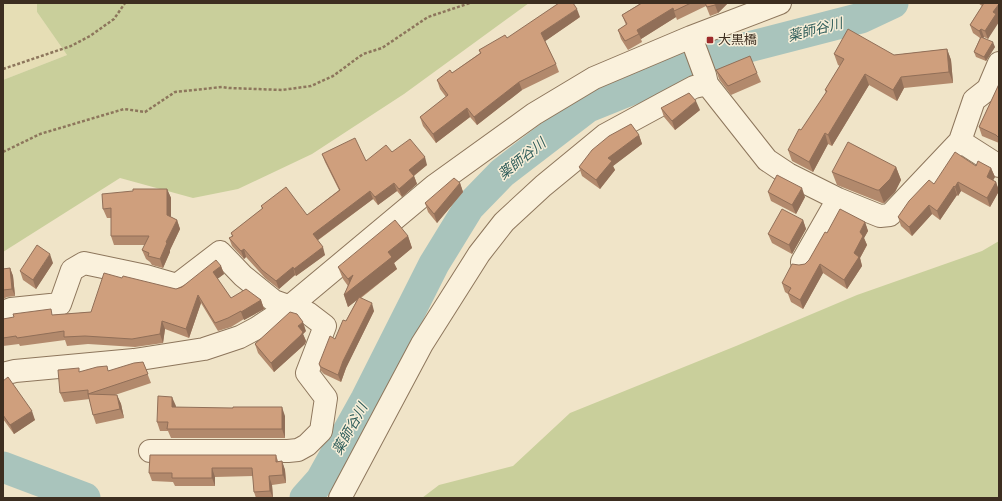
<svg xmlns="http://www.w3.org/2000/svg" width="1002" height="501" viewBox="0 0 1002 501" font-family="Spectral,'Noto Sans JP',serif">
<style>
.farmland{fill:#e6deb5}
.green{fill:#c9cf9b}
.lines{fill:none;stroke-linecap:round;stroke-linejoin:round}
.river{stroke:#a9c4bc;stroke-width:31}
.minor-casing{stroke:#8d765c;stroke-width:24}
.path{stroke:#8d765c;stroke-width:2.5;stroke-dasharray:3 2;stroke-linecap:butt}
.minor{stroke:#faf1dc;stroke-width:22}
.wall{fill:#b2896c}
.shaded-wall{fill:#916f58}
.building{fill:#cf9f7d;stroke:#916f58}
.poi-dot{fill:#9e2a2b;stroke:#f7eed8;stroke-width:1.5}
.labels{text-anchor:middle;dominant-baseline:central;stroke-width:3;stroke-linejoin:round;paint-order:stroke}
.poi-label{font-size:13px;fill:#3d2e20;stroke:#f7eed8;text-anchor:start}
.water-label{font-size:14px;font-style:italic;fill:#2f5d5a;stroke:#f7eed8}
</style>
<rect width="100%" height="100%" fill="#f0e4c8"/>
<path class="farmland" d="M3 3H37V12L67 55 3 80Z"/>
<path class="green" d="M37 3H529L404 94 312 154 238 189 193 198 120 178 3 252V80L67 55 37 12Z
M999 241V498H422L439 485 513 466 570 413 736 346 857 295 982 251Z"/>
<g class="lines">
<path class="river" d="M3 467 85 498
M305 498 321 480 366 399 434 264 469 207 502 173 588 107 717 55 861 18 893 3"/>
<g class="minor-casing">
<path id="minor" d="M691 37 705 75 707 84 767 160 788 174 838 199 880 216 890 215 960 141 974 100 988 89 999 63
M960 141 999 166
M802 262 838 199
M3 312 11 309 60 304 72 270 84 263 146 276 177 285 220 252 243 276 274 301 308 313 325 326 307 373 326 398 321 431 307 445 298 450 288 451H150
M3 374 15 371 134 360 204 349 240 337 257 328 289 307 434 186 534 114 594 78 691 37 780 3
M340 498 422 344 479 254 504 222 543 186 605 135 664 103 694 87 707 84"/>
</g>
<path class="path" d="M3 69 71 46 90 36 114 19 125 3
M3 152 40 134 124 109 145 112 175 92 222 87 229 88 282 90 311 86 333 76 363 54 382 48 428 17 470 3"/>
<use href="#minor" class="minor"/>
</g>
<path class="wall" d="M641 3H728L718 13 710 16 706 6 677 20 676 17 641 39 642 42 628 50 621 39 618 30 626 25 622 15Z
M978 3H999L998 18 988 39 984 37H983L995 47 986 61 976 57 974 52 980 38 973 33 970 25 982 6Z
M580 17 545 41 556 64 559 72 522 90 477 125 470 117 436 143 423 126 420 117 446 97 440 89 437 80 452 73 480 53 479 50 507 38Z
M947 49 951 60 953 83 904 88 897 101 869 85 832 146 828 144 813 172 792 161 788 150 826 93 825 90 840 66 838 65 834 54 894 55Z
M716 70 757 73 761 82 731 95 719 79Z
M999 84V143L982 136 979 127Z
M661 108 700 110 675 130 664 117Z
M639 135 642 144 613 166 615 170 600 189 582 176 579 167Z
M392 152 427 165 414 176 417 184 402 197 397 191 378 205 373 199 317 241 325 255 296 276 295 275 279 289 265 278 246 257 244 259 232 246 229 238 232 236 231 233 262 209 261 206 307 215 339 190 325 162 322 154 366 161Z
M976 166 991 168 995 177 993 180 996 182 999 191 990 207 961 191 958 196 957 195 940 220 932 214 912 236 901 226 898 217Z
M896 167 901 180 895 192 884 203H882L837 185 832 172Z
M460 183 463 192 437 223 428 212 425 203Z
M167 189 171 198V217L177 220 180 229 170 250V252L163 268 152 265 150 262 146 259 142 250 145 245H114L111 236V218H107L103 209Z
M768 192 805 197 796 214 771 201Z
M803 220 806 229 792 254 772 243 768 234Z
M865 222 868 231 864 238 867 245 860 258 862 266 847 289 823 273 803 309 791 302 788 294 785 292 782 283 799 265 805 264 809 260 827 233Z
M408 236 412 248 394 263 397 269 361 298 374 311 346 368 341 382 324 374 321 371 319 364 346 321 357 300 348 307 344 295 348 286 343 279 338 267Z
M53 263 36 289 23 280 20 271Z
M221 266 224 274 217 279 231 298 261 300 264 309 244 320V319L231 327 218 331 201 303 189 338 165 329 163 343 135 347 88 344 67 346 65 340 20 346 19 344 3 346V319L91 312 122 278 176 289Z
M10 268 13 276 15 296 7 297 3 299V269Z
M306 331 303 334 306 341 305 344 274 372 258 353 255 344Z
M143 362 151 383 115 395H117L121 404 124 418 96 424 93 415 90 399 64 402 60 393 80 372 109 371Z
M3 381 35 420 14 434 3 419Z
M176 406V407L285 416V438H171L168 431H160L157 422Z
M276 455 278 461H282L285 470 286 483 272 485 273 498H256L254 492 253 476 215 477V486H175L173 482 152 481 149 473Z"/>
<path class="shaded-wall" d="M716 3H728L718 13 715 5Z
M999 4V16L998 18 999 22 988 39 985 31 993 12Z
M673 8 676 17 641 39 637 30Z
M577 9 580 17 544 42 541 33Z
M981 29 984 37 982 39 979 31Z
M993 42 995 47 986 61 984 57Z
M947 49 951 60 953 83 949 72Z
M865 74 869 85 832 146 828 135Z
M901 77 904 88 897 101 893 90Z
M519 82 522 90 477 125 474 117Z
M696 101 700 110 675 130 672 121Z
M467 108 470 117 436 143 433 134Z
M825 133 828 144 813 172 809 162Z
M639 135 642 144 613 166 615 170 600 189 596 180 608 158Z
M425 157 427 165 412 177 409 170Z
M896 167 901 180 895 192 884 203 879 190Z
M991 168 995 177 990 186 987 177Z
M414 176 417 184 402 197 399 189Z
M958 182 961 191 958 196 955 187Z
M996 182 999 191 990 207 987 198Z
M394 183 397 191 378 205 375 197Z
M460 183 463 192 437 223 434 214Z
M954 186 957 195 940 220 937 211Z
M802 188 805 197 796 214 792 205Z
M167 189 171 198V224L167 215Z
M370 191 373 199 315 242 313 234Z
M929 205 932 214 912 236 909 227Z
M177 220 180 229 170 250V252L163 268 160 259 166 242Z
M803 220 806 229 792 254 789 245Z
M865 222 868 231 864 238 867 245 860 258 862 266 847 289 844 280 854 253 860 232Z
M408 236 412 248 394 263 397 269 348 307 344 295 352 289 348 279 353 275 388 252Z
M323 247 325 255 296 276 294 269Z
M244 249 246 257 244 259 241 251Z
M50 254 53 263 36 289 33 280Z
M820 264 823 273 803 309 800 300Z
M221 266 224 274 216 280 213 272Z
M293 267 295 275 279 289 276 281Z
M10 268 13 276 15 296 12 289Z
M198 295 201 303 189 338 186 329Z
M261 300 264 309 244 320 241 312Z
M372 303 374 311 346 368 341 382 338 375 343 361Z
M162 321 165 329 163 343 160 334Z
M303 322 306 331 303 334 306 341 305 344 274 372 271 363 298 326Z
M117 395 121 404 124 418 120 409Z
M172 397 176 406 175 416 172 407Z
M282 407 285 416V438L282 429Z
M32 411 35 420 14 434 10 425Z
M282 461 285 470 286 483 283 475Z
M212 468 215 477V486L212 478Z
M269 476 272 485 273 498 270 491Z"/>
<path class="building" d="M559 3H573L577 9 541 33 556 64 519 82 474 117 467 108 433 134 420 117 448 95 437 80 450 70 452 73 481 53 479 50 505 35 507 38Z
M642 3H691L674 11 673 8 637 30 639 34 625 41 618 30 627 24 622 15Z
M705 3H716L715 5 707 7Z
M984 3H999V4L993 12 996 14 985 31 981 29 979 31 970 25Z
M848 29 894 55 947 49 949 72 901 77 893 90 865 74 828 135 825 133 809 162 788 150 799 129 801 130 827 91 825 90 844 59 834 54Z
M981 37 993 42 984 57 974 52Z
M750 56 757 73 728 86 716 70Z
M999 84V138L996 135 979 127Z
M689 93 696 101 672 121 661 108Z
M631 124 639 135 608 158 612 161 596 180 579 167 592 150 609 136Z
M355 138 366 161 386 145 392 152 410 139 425 157 409 170 414 176 399 189 394 183 375 197 370 191 313 234 323 247 294 269 293 267 276 281 262 270 244 249 241 251 229 238 233 236 231 233 263 208 261 206 286 187 307 215 340 190 322 154Z
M848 142 896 167 890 179 879 190H877L832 172Z
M955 152 976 166 978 161 991 168 987 177 996 182 987 198 958 182 955 187 954 186 937 211 929 205 909 227 898 217 909 201 929 180 934 184Z
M777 175 802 188 792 205 768 192Z
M454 178 460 183 434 214 425 203Z
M133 189H167V215L177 220 166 242 167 243 160 259 148 256 149 253 142 250 149 236H111V208L103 209 102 194 133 191Z
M782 209 803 220 789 245 768 234Z
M840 209 865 222 860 232 863 236 854 253 859 257 844 280 820 264 800 300 788 293 791 288 782 283 792 264 799 265 805 264 809 260 825 232 827 233Z
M395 220 408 236 388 252 392 257 344 295 353 275 348 279 338 267Z
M37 245 50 254 33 280 20 271Z
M216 260 221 266 213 272 231 298 246 289 261 300 241 312V311L228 318 215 323 198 295 186 329 162 321 160 334 132 339 85 336 64 337V331L17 338 16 336 3 338V319L14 317 13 314 51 309 52 315 91 312 104 273 122 278 123 276 176 289 182 287Z
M10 268 12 289 3 290V269Z
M359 297 372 303 343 361 338 375 321 367 319 364 330 336 335 339 343 320 346 321Z
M290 312 297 314 303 322 298 326 303 332 301 335 271 363 255 344Z
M143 362 148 374 88 394V390L60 393 58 370 79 368V372L97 367 107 366 108 371 134 363Z
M8 377 32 411 10 425 3 415V381Z
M88 394 117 395 120 409 93 415Z
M158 396 172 397V407L233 408V407H282V429H167L168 422H157Z
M150 455H276V462L282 461 283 475 269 476 270 491 254 492 252 468H212V478H172V473H149Z"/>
<rect class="poi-dot" x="706" y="36" width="8" height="8" rx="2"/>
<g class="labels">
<g class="poi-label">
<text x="718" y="40">大黒橋</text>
</g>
<g class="water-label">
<text transform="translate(815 30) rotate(-14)">薬師谷川</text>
<text transform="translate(522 159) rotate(-39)">薬師谷川</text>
<text transform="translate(350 429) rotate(-61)">薬師谷川</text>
</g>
</g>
<rect width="1002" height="501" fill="none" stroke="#3d2e20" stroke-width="8"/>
</svg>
